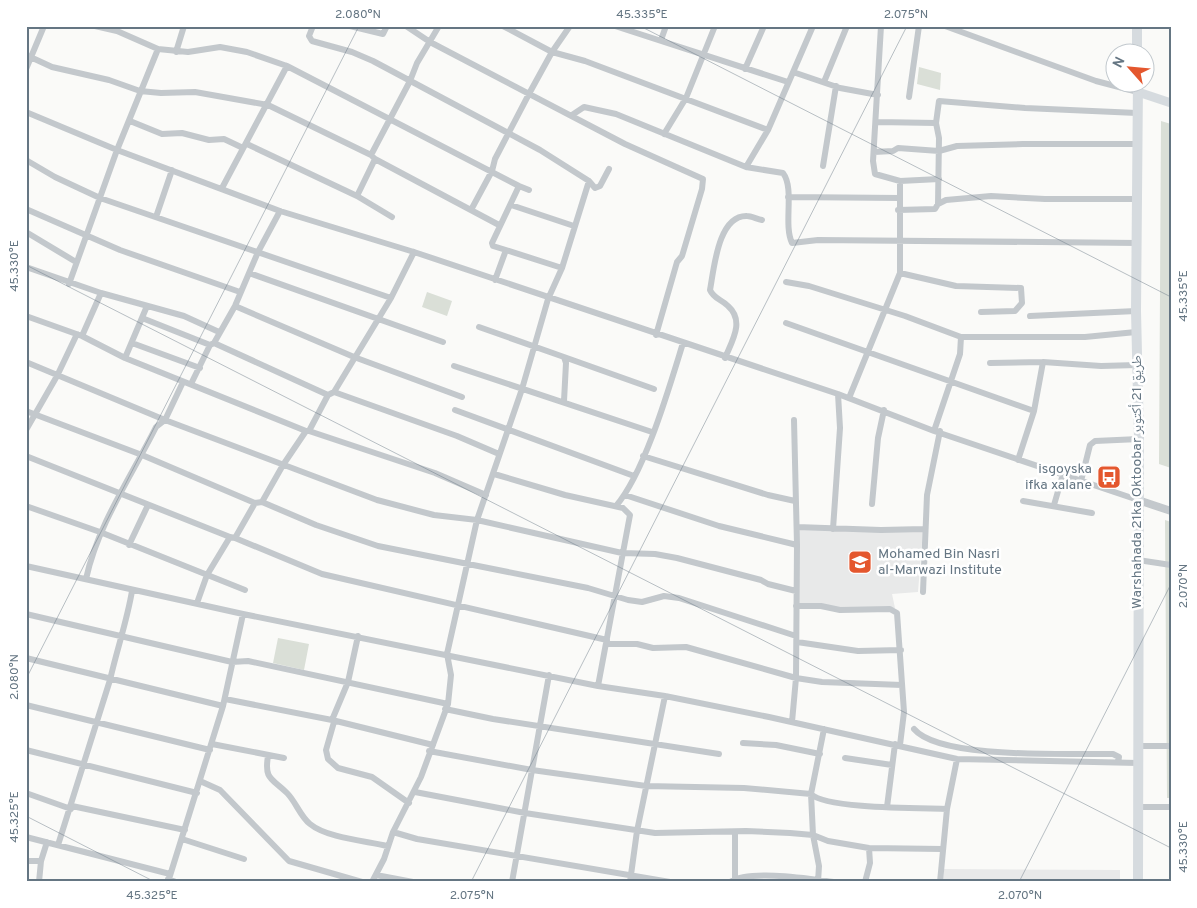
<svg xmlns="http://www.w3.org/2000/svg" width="1197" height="908" viewBox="0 0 1197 908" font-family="Overpass,'Noto Naskh Arabic',sans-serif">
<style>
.built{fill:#e8e9e9}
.green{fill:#dadfd7}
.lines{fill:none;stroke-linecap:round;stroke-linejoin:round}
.minor{stroke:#c3c8cc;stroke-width:6}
.tertiary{stroke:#c3c8cc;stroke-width:8}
.secondary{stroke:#d6dbdf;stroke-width:9}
.primary{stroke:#d6dbdf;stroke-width:10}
.ticks{fill:none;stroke:#657683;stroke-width:1;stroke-opacity:0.45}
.labels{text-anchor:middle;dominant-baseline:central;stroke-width:5;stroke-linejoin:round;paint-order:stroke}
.poi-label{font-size:14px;fill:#657683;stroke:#fff;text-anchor:end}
.street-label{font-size:14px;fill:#657683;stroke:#fff}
.neatline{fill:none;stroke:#657683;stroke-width:2}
.ticks-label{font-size:12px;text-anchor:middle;fill:#657683}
</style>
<rect width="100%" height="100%" fill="#fafaf8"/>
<path class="built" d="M799 530H923L918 592 892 594 895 608 833 607 798 604Z
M944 869 1120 870V882H943Z"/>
<path class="green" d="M919 67 941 73 940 90 917 84Z
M1161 121 1171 124V468L1159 464Z
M427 292 452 301 447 316 422 307Z
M1165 520 1171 522V798H1167Z
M278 638 309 644 304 670 273 663Z"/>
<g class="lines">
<path class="minor" d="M95 26 117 31 158 49 188 52 220 47 247 52 287 66 519 186 529 190
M313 26 309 36 312 41 352 52 373 61 540 150 589 181 562 268 548 299 522 389 477 520 447 654 451 675 448 704 421 777 393 832 384 859 372 882
M350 26 383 34 387 26
M406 26 430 42 625 144 703 179 702 189 682 256 677 262 656 335
M503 26 552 52 585 61 768 130
M615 26 788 82
M881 26 873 161 875 174 900 181 939 179
M945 26 1096 81 1138 92
M661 40 666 26
M176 52 184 26
M26 55 52 67 109 80 140 91 161 93 195 92 268 105 371 155 375 159 499 225
M26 69 44 26
M745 69 764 26
M793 72 840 88 878 95
M824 82 847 26
M909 97 919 26
M26 112 117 150 280 211 414 252 838 394 934 431 1138 500
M572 115 584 107 616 114 746 167 783 173C795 189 783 224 792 243L818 240 1138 243
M130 121 162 134 182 133 209 140 224 139 243 148
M877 122 936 123
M664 134 686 98 715 26
M247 144 357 196 392 217
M874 152 893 151 898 148 939 151 957 146 1023 144H1136
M371 155 410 81 417 63 439 26
M26 160 55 177 100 198 391 298
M823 166 836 86
M746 167 768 130 813 26
M589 181 595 188 600 186 609 169
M900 181V198
M222 188 287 66
M357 196 375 159
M788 197 900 198V273L849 398
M938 204 939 138 936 123 939 101 1025 108 1137 113
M511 205 574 226
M26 209 120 250 240 292
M471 210 492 171 495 159 530 92 552 52 570 26
M898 210 935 209 938 204 946 200 991 196 1045 199H1137
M156 217 172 170
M26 232 76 262
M506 250 562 268
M26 267 101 293 184 316 219 332
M249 273 443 342
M900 273 956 286 1021 288 1022 303 1015 311 981 312
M495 280 506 250 493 246 492 243 519 186
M786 282 809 286 905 316 961 337 960 354 934 431
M69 284 117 150 158 49
M235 306 354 357 462 397
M26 316 82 336 125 358 306 431
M1030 316 1136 311
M142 318 210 345
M786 323 1034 411 1018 460
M479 327 564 357 566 363 564 401
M82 336 101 293
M961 337H1085L1136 332
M132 343 200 368
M214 343 328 395
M564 357 654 389
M125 358 147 306
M725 358C732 341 745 321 728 306 721 299 714 299 710 290 714 269 718 215 747 216 751 216 757 219 762 220
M26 362 165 420 377 500 434 515 477 520 622 553 655 554 677 558 761 580 768 584 796 591
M990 363 1043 362
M454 366 652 432
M191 384 210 345 214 343 235 306 258 252 280 211
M334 392 457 436 499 454
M455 410 634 476
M26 411 142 455 255 503
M1034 411 1043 362 1101 366 1137 365
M26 430 57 376 77 334
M309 431 435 473 486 495
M26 456 230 537
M643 456 768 495 795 501
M494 474 565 495 623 508 630 515 598 686
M1081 481 1090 445 1095 441 1139 439
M625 495 719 526 797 545
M1023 501 1092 513
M262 502 316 525 378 546 588 588 628 600 642 602 664 596 679 598 796 636
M872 504 878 438 884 410
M1054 505 1063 474
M26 506 100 532 245 590
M616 506C645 472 669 388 683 343
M797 527 881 530 924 529
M833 529 840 428 838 394
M235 538 322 574 607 640
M129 545 148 505
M1138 560 1171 565
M26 566 243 614 598 686 665 696 769 717 957 759 1138 763
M86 579C98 524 131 477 156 427L165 420 183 382
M923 592 927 495 940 431
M197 603 207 575 230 537 235 538 255 503 262 502 283 465 306 431H309L328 395 334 392 391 298 414 252
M796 606H821L840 610 890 609 897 613 904 712 900 745
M26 614 232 662 248 661 448 704
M797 642 858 651 901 650
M607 644H637L653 648 686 647 796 678 822 682 902 685
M26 658 223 706
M225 699 332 720 433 745
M26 705 210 750
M445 709 493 719 719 754
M332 720 348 682 358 636
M334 722 326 750 328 759 338 768 372 777 409 803
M792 722 796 678 797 545 794 420
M914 729C940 760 1071 753 1113 754L1119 757 1118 762
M743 743 776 745 820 754
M212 744 284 758
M1138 746H1171
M26 750 197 793
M429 751 532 770 646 786 744 788 811 794C826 809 922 808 947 809
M268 756C264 780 272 778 287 793 296 802 300 816 310 824 327 838 366 841 387 846
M845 758 892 765
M200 781 220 790 289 861 362 882
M415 792 525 813 655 833 746 831 790 833 813 835 828 841 869 848 942 849
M26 793 71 809
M72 806 185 830
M887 807 895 744
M1139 807H1171
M393 832 417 839 670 882
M26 837 170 874
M182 839 244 859
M58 845 110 680C117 649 127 621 132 591
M26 861H41
M376 875 413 882
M168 879 176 882
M735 879V832
M39 882 41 861 47 842
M168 882 223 706 243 614
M512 882 549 675
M630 882 637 831 665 696
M730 882C750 869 811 879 835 882
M818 882 819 866 813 835 811 794 824 729
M865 882 870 863 869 848
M940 882 947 809 957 759"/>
<path class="tertiary" d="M1138 500 1171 511"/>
<path class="secondary" d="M1138 92 1171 103"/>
<path class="primary" d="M1137 26V52
M1138 82 1136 311 1139 439 1138 882"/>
</g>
<path class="ticks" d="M640 26 1171 297M26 265 1171 848M26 679 359 26M26 816 155 882M471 882 907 26M1019 882 1171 584"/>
<defs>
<g id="bus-square" transform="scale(1.25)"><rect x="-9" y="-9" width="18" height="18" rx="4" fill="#e4572e" stroke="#fff"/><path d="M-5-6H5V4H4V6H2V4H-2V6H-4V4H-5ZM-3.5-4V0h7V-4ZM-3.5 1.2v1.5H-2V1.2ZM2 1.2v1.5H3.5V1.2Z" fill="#fff"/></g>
<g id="school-square" transform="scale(1.25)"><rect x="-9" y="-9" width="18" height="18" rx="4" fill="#e4572e" stroke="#fff"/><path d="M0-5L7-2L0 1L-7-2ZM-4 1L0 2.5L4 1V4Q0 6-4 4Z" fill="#fff"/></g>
</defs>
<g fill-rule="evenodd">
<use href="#bus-square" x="1109" y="477"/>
<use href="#school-square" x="860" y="562"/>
</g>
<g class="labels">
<g class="poi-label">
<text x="1092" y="469">isgoyska<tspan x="1092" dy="16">ifka xalane</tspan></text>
<text x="878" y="554" text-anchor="start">Mohamed Bin Nasri<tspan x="878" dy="16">al-Marwazi Institute</tspan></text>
</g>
<g class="street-label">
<text transform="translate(1137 482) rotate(-90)">Warshahada 21ka Oktoobar طريق 21 أكتوبر</text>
</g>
</g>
<rect width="1197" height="908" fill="none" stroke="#ffffff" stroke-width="55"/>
<g transform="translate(1130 68) rotate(297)"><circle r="24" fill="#ffffff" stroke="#c1c8cd"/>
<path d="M0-4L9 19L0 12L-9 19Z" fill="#e4572e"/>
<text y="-8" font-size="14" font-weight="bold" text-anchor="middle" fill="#657683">N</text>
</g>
<rect x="28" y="28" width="1142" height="852" class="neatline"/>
<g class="ticks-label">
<text x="358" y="18">2.080°N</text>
<text x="642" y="18">45.335°E</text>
<text x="906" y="18">2.075°N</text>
<text transform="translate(14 266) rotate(-90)" y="4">45.330°E</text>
<text transform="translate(1183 296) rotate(-90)" y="4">45.335°E</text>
<text transform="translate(1183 586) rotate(-90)" y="4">2.070°N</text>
<text transform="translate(14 677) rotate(-90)" y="4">2.080°N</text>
<text transform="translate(14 817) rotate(-90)" y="4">45.325°E</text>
<text transform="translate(1183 847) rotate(-90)" y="4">45.330°E</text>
<text x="152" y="899">45.325°E</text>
<text x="472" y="899">2.075°N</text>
<text x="1020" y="899">2.070°N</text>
</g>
</svg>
